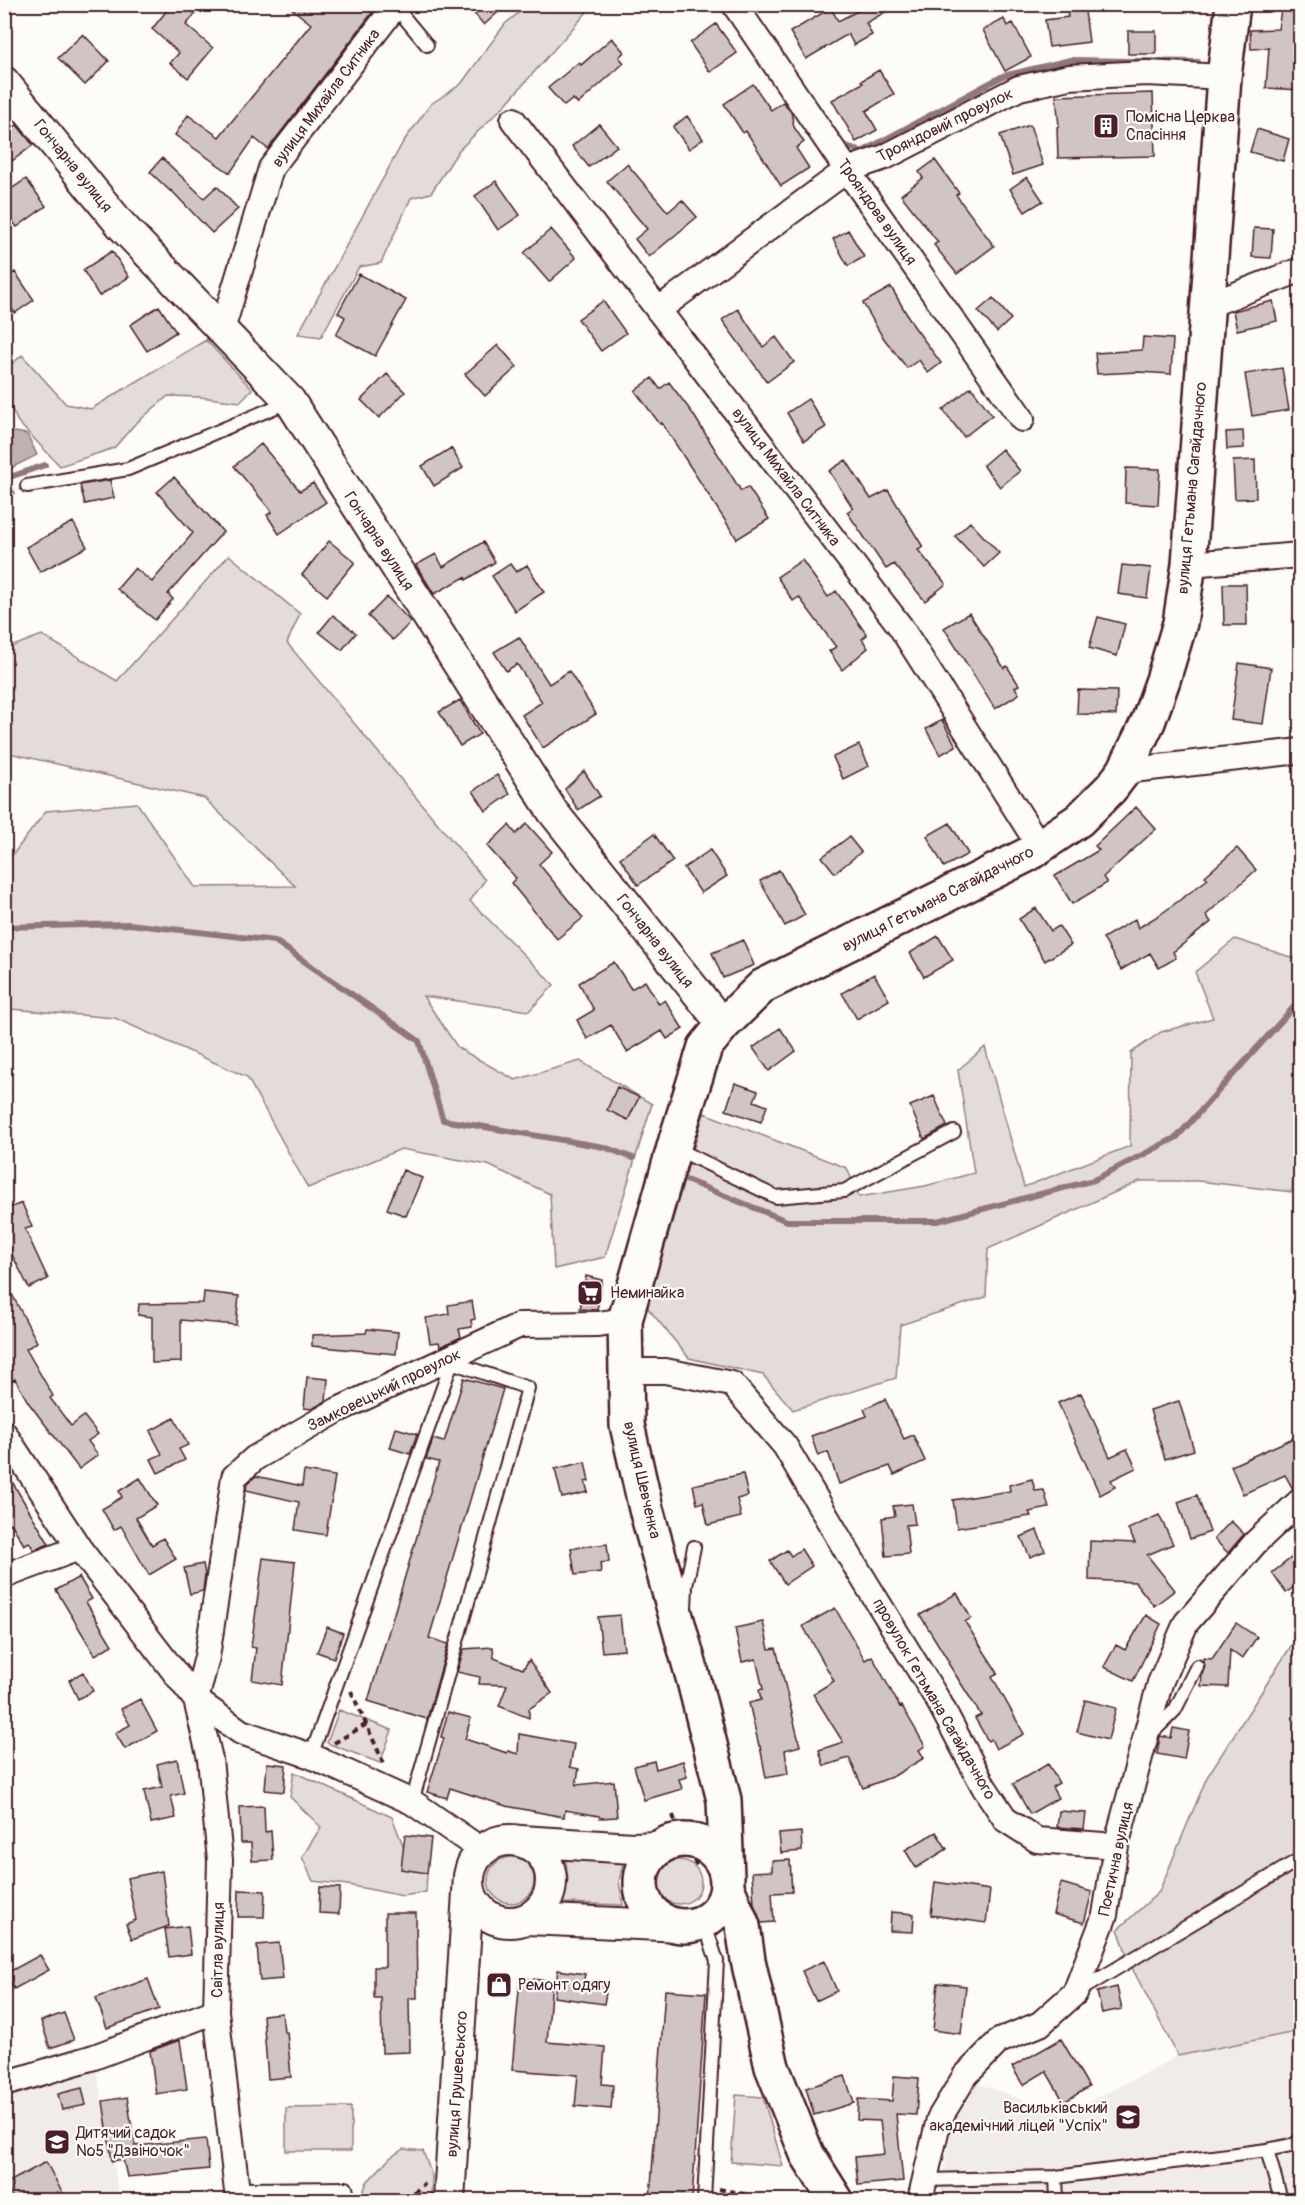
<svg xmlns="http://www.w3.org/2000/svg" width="1305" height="2205" viewBox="0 0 1305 2205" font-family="Pangolin,sans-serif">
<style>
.built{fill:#f0ece8}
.green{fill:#e3dcda;stroke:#967e82;stroke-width:1.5}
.water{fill:#c0b1b1;stroke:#91777b;stroke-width:1.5}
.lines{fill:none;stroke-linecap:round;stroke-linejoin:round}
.stream{stroke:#91777b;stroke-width:6}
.building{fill:#d0c5c4;stroke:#4a1f2b;stroke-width:1.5}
.service-casing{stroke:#4a1f2b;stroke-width:16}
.minor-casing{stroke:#4a1f2b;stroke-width:28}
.tertiary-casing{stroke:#4a1f2b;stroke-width:34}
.secondary-casing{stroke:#4a1f2b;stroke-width:38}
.path{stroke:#4a1f2b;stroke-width:4;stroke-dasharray:6 4.5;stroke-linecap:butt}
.service{stroke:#fdfcf7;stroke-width:12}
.minor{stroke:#fdfcf7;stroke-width:24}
.tertiary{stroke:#fdfcf7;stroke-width:30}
.secondary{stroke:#fdfcf7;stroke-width:33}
.labels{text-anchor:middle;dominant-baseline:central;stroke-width:4.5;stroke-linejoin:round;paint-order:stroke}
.street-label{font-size:16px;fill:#4a1f2b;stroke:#fdfcf7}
.poi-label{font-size:16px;fill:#4a1f2b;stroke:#fdfcf7;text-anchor:start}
</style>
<rect width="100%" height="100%" fill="#fdfcf7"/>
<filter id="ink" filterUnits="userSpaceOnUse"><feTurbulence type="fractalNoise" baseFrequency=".0167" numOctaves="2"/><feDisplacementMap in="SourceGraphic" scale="12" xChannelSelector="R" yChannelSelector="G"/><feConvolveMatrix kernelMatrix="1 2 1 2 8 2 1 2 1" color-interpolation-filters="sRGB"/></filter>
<g filter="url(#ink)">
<path class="built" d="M1300 2031V2200H939L953 2120 976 2083 1064 2115 1178 2056Z
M94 2057 120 2200H5V2084Z"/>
<path class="green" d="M528 5H582L587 12 506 104 459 150 431 193 411 198 381 263 359 267 321 337 298 334 403 142 431 104 461 84 505 24Z
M206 340 252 389 240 402 200 397 168 396 134 425 114 448 60 466 18 422 5 395V370L22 355 66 404 91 409Z
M229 555 300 614 287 643 485 880 470 901 554 985 529 1011 423 996 458 1048 515 1080 580 1061 652 1104 605 1257 554 1269 550 1194 488 1165 401 1149 308 1188 247 1077 115 1018 11 1009 5 1002 4 866 46 811 137 803 195 887 295 886 204 798 5 752V649L42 635 117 681Z
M1235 939 1300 960V1105L1292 1192 1198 1181H1140L988 1249 986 1297 900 1325 896 1378 793 1410 763 1375 689 1358 647 1307 704 1113 847 1168 859 1197 925 1186 974 1173 958 1070 985 1047 1024 1187 1130 1146 1131 1053 1161 1032 1213 1018 1195 972Z
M1300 1632V2031L1178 2056 1131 1966 1118 1929 1159 1892 1207 1777Z
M339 1710 392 1730 380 1763 327 1743Z
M294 1772 392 1817 408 1858 427 1873 426 1892 403 1896 348 1885 313 1881 302 1857 321 1827 290 1797Z
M565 1854 625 1856 619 1881 623 1905 563 1903 568 1879Z
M488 1880a23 23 0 1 1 46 0a23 23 0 1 1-46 0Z
M657 1882a22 22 0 1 1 44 0a22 22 0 1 1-44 0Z
M736 2095 763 2097 783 2166 731 2162Z
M351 2107V2151H286V2108Z
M403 2149 423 2151 432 2176 431 2200H360L367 2182 390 2158Z"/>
<path class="water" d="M15 432 27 434 37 455 5 471V436Z"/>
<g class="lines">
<path class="stream" d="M839 141 841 144 862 152 1003 76 1070 60 1198 62
M4 479 45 465
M4 927 129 924 275 941 419 1041 443 1120 604 1147 633 1158
M681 1178 787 1221H937L1094 1180 1177 1137 1300 1000"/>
</g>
<path class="building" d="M172 4H183L195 14 186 25 213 48 188 78 170 63 179 53 152 29Z
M286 4H361L372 13 268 149 254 138 230 173 175 135 188 115 219 137 311 24Z
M466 4H507L484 25Z
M871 4H884L887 11 866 23 872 35 854 45 848 34 806 59 790 32 831 8 838 21Z
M1066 4H1084L1089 42 1049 47 1045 20 1068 17Z
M1282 4H1298L1300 90 1266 88 1269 48 1251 49 1250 30 1278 29Z
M1004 19 1007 26 1013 23 1031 57 1005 71 983 30Z
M716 24 737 53 710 72 690 43Z
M1128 31H1156V54H1128Z
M83 34 109 61 85 85 58 58Z
M612 38 624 52 619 57 624 63 578 104 573 99 564 106 548 88 579 62 581 65Z
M879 70 894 94 866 111 877 130 856 142 832 100 863 83 861 81Z
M753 84 771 110 783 102 791 112 794 127 804 142 796 148 809 168 781 186 746 131 743 133 724 104Z
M1153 93 1155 156 1058 158 1057 127 1059 126 1056 96Z
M687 116 703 139 689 149 673 127Z
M599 124 617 146 589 167 572 146Z
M17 125 33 145 12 161 4 151V134Z
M1030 125 1043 165 1013 175 1000 135Z
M1257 129 1289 139 1283 161 1250 152Z
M162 158 204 198 217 186 238 209 212 233 171 190 170 191 150 172Z
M935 160 959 193 956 195 994 246 957 274 934 245 938 242 901 195 923 178 919 172Z
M627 164 668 212 682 200 697 217 649 257 635 239 647 229 607 181Z
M1027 177 1043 201 1025 212 1010 189Z
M26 179 46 206 17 227 4 210V194Z
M496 181 520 215 498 230 475 196Z
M1254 228 1273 229 1271 258 1252 257Z
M551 229 576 258 549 282 524 253Z
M848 230 864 257 848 266 833 239Z
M112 251 129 277 99 296 83 270Z
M15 272 34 300 15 313 4 298V278Z
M359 274 406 300 375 356 336 335 345 317 338 313Z
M891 287 913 325 941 363 928 373 919 360 907 368 882 336 863 303Z
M993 298 1011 319 997 332 978 311Z
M603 301 626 333 601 351 578 319Z
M1273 301 1277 321 1237 330 1233 311Z
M159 306 176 332 147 351 130 325Z
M738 309 763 347 776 337 794 362 767 382 722 320Z
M1143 337 1173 339 1171 374 1138 372 1097 374 1095 353 1142 350Z
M498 345 517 367 485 396 465 374Z
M1282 368 1289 410 1252 416 1245 374Z
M387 374 405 392 379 418 361 400Z
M652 378 660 389 669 382 693 414 741 491 748 487 769 519 737 539 662 423 660 424 635 391Z
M971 387 992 415 964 437 943 410Z
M808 399 826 427 804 441 787 413Z
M1243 431 1244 448 1227 449 1226 432Z
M261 444 300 491 313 483 326 502 279 534 267 515 272 512 234 466Z
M451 448 463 468 434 486 422 466Z
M1002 449 1020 471 1000 487 983 465Z
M846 460 871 499 888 490 923 547 918 550 946 584 925 601 894 564 886 569 847 512 853 508 829 471Z
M1255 460 1256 498 1235 499 1233 461Z
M1126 468 1160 469 1158 505 1125 503Z
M174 477 223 532 168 594 173 599 155 620 117 589 135 568 152 582 193 533 157 492Z
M110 480 114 498 85 504 80 485Z
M73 522 87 547 40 572 26 547Z
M970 522 999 553 984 567 955 536Z
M329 541 355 562 327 596 302 575Z
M483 542 495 562 466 580 465 577 434 594 416 565 436 554 443 567Z
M802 560 828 597 836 591 867 635 862 639 868 648 842 670 829 651 836 647 799 597 793 601 777 577Z
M510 564 516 572 527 565 544 592 515 611 492 576Z
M1122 565 1151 568 1147 598 1118 594Z
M1223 584H1246L1247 625H1224Z
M387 597 411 622 393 640 368 616Z
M969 613 1004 668 1007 666 1019 685 1015 687 1019 694 995 709 944 628Z
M333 615 356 633 342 650 319 632Z
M1098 617 1125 624 1117 656 1089 648Z
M519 637 549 684 569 671 596 714 543 748 522 715 542 702 517 664 506 671 494 652Z
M1239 663 1271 668 1263 724 1231 720Z
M1078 690 1117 691 1116 715 1077 714Z
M460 700 480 734 460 746 439 712Z
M942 720 956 746 940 755 926 729Z
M859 745 869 766 843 779 833 757Z
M584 771 600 796 578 810 565 789Z
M497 775 510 794 486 811 473 791Z
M1136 807 1156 829 1103 877 1107 883 1072 904 1055 876 1099 850 1095 846Z
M950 823 968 854 944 867 927 836Z
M527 824 552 852 539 864 583 918 557 939 511 883 516 878 487 846 509 825 516 834Z
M654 834 673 861 638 885 620 858Z
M849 837 861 852 835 873 822 857Z
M1237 848 1256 870 1206 915 1211 922 1173 952 1176 958 1159 968 1150 953 1121 970 1103 938 1135 919 1138 928 1161 914 1208 879 1205 876Z
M710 850 727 876 701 893 684 868Z
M779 870 805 915 785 926 760 881Z
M1036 908 1051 931 1059 926 1071 945 1045 961 1019 919Z
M938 936 953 960 924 977 910 953Z
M743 940 754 965 723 978 712 953Z
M614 962 631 989 645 981 659 1004 665 1000 683 1029 667 1039 662 1031 627 1052 611 1025 587 1039 577 1020 594 1010 579 983Z
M874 974 889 1000 857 1019 842 993Z
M780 1028 796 1051 769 1071 753 1048Z
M735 1083 758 1091 754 1101 767 1106 761 1122 726 1110Z
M617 1087 639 1097 628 1120 607 1110Z
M934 1096 947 1126 924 1139 910 1106Z
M403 1170 422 1178 406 1216 387 1209Z
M22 1203 32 1227 25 1229 48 1279 29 1288 4 1239V1210Z
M586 1276 602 1280 597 1310 580 1309Z
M4 1279 37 1342 26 1349 53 1396 50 1398 71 1426 84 1416 98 1434 88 1441 98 1455 79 1469 28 1402 15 1379 4 1385Z
M204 1292 239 1296 236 1325 181 1320V1362L152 1363V1317L138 1315 139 1304 203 1303Z
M472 1301 475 1319 471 1320 472 1327 459 1329 461 1337 440 1347 439 1342 430 1343 426 1318 449 1314 448 1305Z
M367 1329 398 1332 396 1354 312 1346V1335L366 1333Z
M307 1377 328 1379 326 1401 312 1409 304 1408Z
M464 1378 503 1389 429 1638 448 1644 427 1719 368 1701 439 1462 426 1459 433 1439 444 1442Z
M1081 1393 1110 1457 1127 1449 1136 1468 1111 1480 1115 1487 1100 1495 1058 1403Z
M885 1399 904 1439 913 1435 925 1461 894 1475 890 1466 839 1484 828 1452 818 1456 811 1436 867 1416 864 1409Z
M1179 1401 1194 1450 1165 1459 1150 1410Z
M174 1418 188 1445 179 1449 185 1460 158 1473 151 1459 162 1454 150 1431Z
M396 1428 417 1434 410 1454 390 1448Z
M1300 1435V1487L1293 1489 1285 1475 1243 1494 1231 1466Z
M585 1462 589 1481 585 1482 588 1492 562 1498 555 1469Z
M4 1468 49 1544 34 1550 29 1542 24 1545 11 1523 4 1526Z
M304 1471 335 1476 326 1535 295 1530 299 1502 246 1490 247 1484 256 1476 302 1486Z
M743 1474 748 1496 737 1499 741 1517 708 1525 703 1502 697 1504 693 1485Z
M140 1478 157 1505 136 1518 152 1545 163 1538 176 1559 149 1575 121 1526 114 1530 102 1509 122 1497 119 1491Z
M1032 1479 1035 1491 1044 1490 1049 1508 1029 1512 1031 1516 957 1528 953 1500 1010 1491 1009 1485Z
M1197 1495 1210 1532 1190 1539 1178 1502Z
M912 1504 915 1524 906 1525 909 1554 886 1556 882 1518 895 1516 893 1506Z
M1159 1515 1173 1544 1147 1555 1175 1590 1154 1606 1135 1582 1089 1580 1090 1541 1135 1543 1128 1529Z
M1231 1521 1244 1534 1228 1553 1214 1539Z
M1037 1530 1045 1551 1030 1557 1021 1537Z
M607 1544 609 1562 600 1563 601 1572 575 1575 571 1548Z
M801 1549 812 1566 785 1584 770 1561 787 1550 791 1556Z
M1300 1551V1582L1286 1593 1272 1573Z
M263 1558 295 1562 282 1685 252 1680 256 1648 251 1647Z
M203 1564 205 1574 203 1591 190 1594 184 1568Z
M79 1577 92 1599 86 1602 112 1645 95 1655 56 1590Z
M957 1593 971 1618 965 1622 998 1673 992 1676 1024 1734 996 1749 991 1739 988 1741 975 1718 981 1715 948 1663 949 1662 920 1615Z
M835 1608 865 1660 872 1656 900 1707 902 1706 925 1746 919 1750 924 1758 894 1776 863 1788 849 1758 824 1766 819 1750 843 1742 813 1694 834 1681 803 1626Z
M620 1615 624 1650 602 1652 598 1617Z
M1146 1615 1161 1624 1133 1681 1104 1667 1116 1645 1125 1650Z
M763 1622 769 1649 776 1648 800 1746 785 1750 788 1774 766 1778 760 1746H759L749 1703 761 1700 759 1690 763 1689 756 1659 742 1662 735 1628Z
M1236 1623 1257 1637 1242 1659 1230 1650 1228 1687 1201 1686 1202 1675 1205 1666 1203 1658 1212 1659Z
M327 1627 343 1633 334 1658 317 1652Z
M493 1647 494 1658 523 1669 529 1660 552 1693 529 1709V1718L499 1706 507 1685 479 1684 480 1677 457 1672 464 1649Z
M83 1672 93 1691 78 1699 69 1680Z
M140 1699 157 1731 125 1749 115 1733 130 1725 121 1709Z
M1085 1700 1116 1708 1108 1740 1077 1732Z
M448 1712 471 1718 465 1739 507 1753 508 1751 518 1754 519 1734 574 1744 570 1767 579 1769 576 1785 614 1781 617 1817 600 1818 599 1816 565 1810 564 1817 506 1806 450 1788 447 1798 427 1792 444 1738 441 1737Z
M1173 1728 1189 1731 1184 1759 1157 1754 1160 1736 1171 1738Z
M177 1759 184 1793 171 1796 176 1818 151 1823 144 1791 162 1787 157 1764Z
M654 1761 656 1769 683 1761 687 1777 679 1779 682 1789 644 1800 634 1766Z
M267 1763 286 1765 284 1792 265 1790Z
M1048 1764 1059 1783 1052 1787 1058 1798 1030 1814 1013 1784Z
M264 1806 265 1832 271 1831 273 1860 252 1861 251 1843H241L240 1807Z
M1059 1811 1086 1813 1084 1829 1057 1827Z
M801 1832 802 1851 781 1853 779 1834Z
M936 1832 947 1849 916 1868 905 1850Z
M405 1835 431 1838 427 1873 401 1869Z
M790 1860 792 1892 772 1893 774 1922 761 1923 754 1904 752 1872 772 1871V1861Z
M162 1871 169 1926 132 1939 126 1924 136 1920 127 1878Z
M935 1882 990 1890 986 1923 931 1915Z
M1061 1883 1092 1892 1084 1923 1053 1914Z
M320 1887 340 1888 339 1914 319 1913Z
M239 1890 265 1891 264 1917H238Z
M891 1912 914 1914 913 1932 890 1931Z
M385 1913H416L417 1998H409L410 2052 382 2053 381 1998H374V1967H385Z
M188 1926 191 1954 169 1957 165 1929Z
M279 1943 283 1979 260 1981 257 1945Z
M40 1955 49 1970 14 1989 5 1974Z
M824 1961 837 1991 816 2001 802 1971Z
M558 1970 585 1974 583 1984 607 1987 604 2004 554 1997Z
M520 1978 552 1981 547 2042 605 2047 602 2084 613 2085 611 2109 575 2106 578 2075 512 2070Z
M148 1979 159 2009 107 2028 96 1998Z
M938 1983 966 1986 961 2034 933 2030Z
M1117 1987 1122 2009 1102 2013 1097 1992Z
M665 1990 706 1993 692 2200H650Z
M64 2013 74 2040 50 2048 41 2021Z
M282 2013 284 2032H287L291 2077 268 2079 263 2015Z
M1061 2039 1089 2087 1064 2102 1046 2071 1023 2085 1012 2067Z
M180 2040 187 2089 156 2094 150 2051Z
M845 2076 854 2103 814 2115 806 2088Z
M894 2076 919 2078 916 2115 896 2114 903 2181 858 2185 855 2157 884 2154 880 2121 857 2120 858 2099 892 2101Z
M82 2088 86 2105 62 2110 58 2094Z
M127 2097 135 2146 206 2139 209 2169 127 2177 123 2159 112 2161 103 2101Z
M46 2162 66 2200H14L5 2184Z"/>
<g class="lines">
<g class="service-casing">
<path id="service" d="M393 4 427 45
M27 486 128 469 290 401
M675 1148 776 1197 844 1191 954 1132
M685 1608 686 1586 694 1547
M1151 1734 1175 1710 1197 1666
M311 1756 452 1362
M412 1802 528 1388 448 1361
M1079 1991 1300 1859
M1267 2150 1280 2196
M1056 2177 1057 2200
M926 2180 1056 2177 1267 2150 1291 2145 1300 2140
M236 2189 346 2188 349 2200
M704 2200 717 1961 709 1937"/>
</g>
<g class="minor-casing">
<path id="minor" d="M734 4 847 170 1022 419
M513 120 900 626 1040 847
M1206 306 1300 270
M658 310 847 170 885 157 1019 88 1069 77 1147 73 1224 77
M222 330 271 168 397 4
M1189 564 1300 555
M1124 771 1300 751
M627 1371H665L732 1384 785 1446 853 1562 939 1702 984 1787 1006 1820 1037 1840 1116 1846
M4 1433 79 1548 196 1700 210 1759 220 1860 216 2011 238 2200
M4 1576 79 1548
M483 1851 412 1802 311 1756 241 1732 196 1700 207 1657 234 1477 255 1458 338 1410 520 1325 598 1324 625 1320
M4 2084 94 2057 216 2011
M920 2200 939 2119 965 2076 999 2041 1040 2024 1075 1993 1105 1915 1116 1846 1160 1683 1186 1623 1256 1542 1300 1501"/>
</g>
<g class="tertiary-casing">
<path id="tertiary" d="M4 82 121 225 290 401 553 812 723 1025
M469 1881a41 41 0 1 1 82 0a41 41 0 1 1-82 0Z
M521 1841 633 1848 657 1847
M528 1919 682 1926
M449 2200 469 1876"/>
</g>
<g class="secondary-casing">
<path id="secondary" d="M641 1883a43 43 0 1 1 86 0a43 43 0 1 1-86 0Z
M727 1877 724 1800 694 1681 646 1509 627 1425 625 1320 676 1140 705 1047 723 1025 763 986 1027 855 1079 820 1111 788 1124 771 1148 722 1163 680 1180 623 1189 564 1224 77 1233 4
M727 1887 743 1926 748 1960 772 2067 807 2154 836 2200"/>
</g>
<path class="path" d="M4 496 15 492
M351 1691 385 1766
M334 1743 367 1724
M673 1815 679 1833
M683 1842 699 1869
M719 2189 774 2200
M406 2200 425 2183"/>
<use href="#service" class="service"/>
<use href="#minor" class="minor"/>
<use href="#tertiary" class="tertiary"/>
<use href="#secondary" class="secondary"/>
</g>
</g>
<defs>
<g id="building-square" transform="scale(1.35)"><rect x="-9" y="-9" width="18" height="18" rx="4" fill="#4a1f2b" stroke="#fdfcf7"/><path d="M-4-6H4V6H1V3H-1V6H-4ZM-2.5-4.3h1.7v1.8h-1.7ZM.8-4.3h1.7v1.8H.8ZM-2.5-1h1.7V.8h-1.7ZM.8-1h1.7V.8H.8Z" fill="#fff"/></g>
<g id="supermarket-square" transform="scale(1.35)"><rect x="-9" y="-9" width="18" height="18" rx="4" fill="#4a1f2b" stroke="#fdfcf7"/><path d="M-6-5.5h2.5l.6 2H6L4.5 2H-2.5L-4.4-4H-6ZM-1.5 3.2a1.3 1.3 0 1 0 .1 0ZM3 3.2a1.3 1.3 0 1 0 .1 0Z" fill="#fff"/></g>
<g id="shop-square" transform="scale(1.35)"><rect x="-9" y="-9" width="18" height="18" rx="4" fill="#4a1f2b" stroke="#fdfcf7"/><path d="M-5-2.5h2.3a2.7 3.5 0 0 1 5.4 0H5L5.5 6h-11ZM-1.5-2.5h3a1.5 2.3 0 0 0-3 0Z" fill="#fff"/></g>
<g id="school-square" transform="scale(1.35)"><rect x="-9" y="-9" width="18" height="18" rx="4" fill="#4a1f2b" stroke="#fdfcf7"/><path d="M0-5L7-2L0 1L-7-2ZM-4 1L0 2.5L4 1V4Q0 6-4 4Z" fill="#fff"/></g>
</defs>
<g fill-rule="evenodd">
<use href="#building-square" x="1106" y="126"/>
<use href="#supermarket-square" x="590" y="1293"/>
<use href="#shop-square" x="499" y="1985"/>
<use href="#school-square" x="1128" y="2117"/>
<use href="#school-square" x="57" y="2142"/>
</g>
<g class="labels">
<g class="street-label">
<text transform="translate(326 98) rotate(-53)">вулиця Михайла Ситника</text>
<text transform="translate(945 125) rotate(-26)">Трояндовий провулок</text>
<text transform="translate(73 166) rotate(51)">Гончарна вулиця</text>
<text transform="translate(877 212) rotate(55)">Трояндова вулиця</text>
<text transform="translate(786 477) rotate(53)">вулиця Михайла Ситника</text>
<text transform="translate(1192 488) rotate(-85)">вулиця Гетьмана Сагайдачного</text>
<text transform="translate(379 541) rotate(57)">Гончарна вулиця</text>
<text transform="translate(938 899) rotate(-27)">вулиця Гетьмана Сагайдачного</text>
<text transform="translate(655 941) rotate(52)">Гончарна вулиця</text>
<text transform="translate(384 1390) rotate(-26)">Замковецький провулок</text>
<text transform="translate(642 1480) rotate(77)">вулиця Шевченка</text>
<text transform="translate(934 1699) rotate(60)">провулок Гетьмана Сагайдачного</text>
<text transform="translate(1116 1859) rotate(-78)">Поетична вулиця</text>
<text transform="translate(218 1950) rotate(-89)">Світла вулиця</text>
<text transform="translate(457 2084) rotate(-86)">вулиця Грушевського</text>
</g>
<g class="poi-label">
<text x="1126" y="117">Помісна Церква<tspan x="1126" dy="18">Спасіння</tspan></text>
<text x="610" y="1293">Неминайка</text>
<text x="518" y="1985">Ремонт одягу</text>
<text x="1108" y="2108" text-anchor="end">Васильківський<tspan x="1108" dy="18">академічний ліцей "Успіх"</tspan></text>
<text x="76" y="2133">Дитячий садок<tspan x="76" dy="18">№5 "Дзвіночок"</tspan></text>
</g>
</g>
<rect width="1305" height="2205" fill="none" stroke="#fdfcf7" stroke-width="24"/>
<rect x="12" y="12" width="1281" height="2181" fill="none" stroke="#4a1f2b" stroke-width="2" filter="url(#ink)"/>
</svg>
